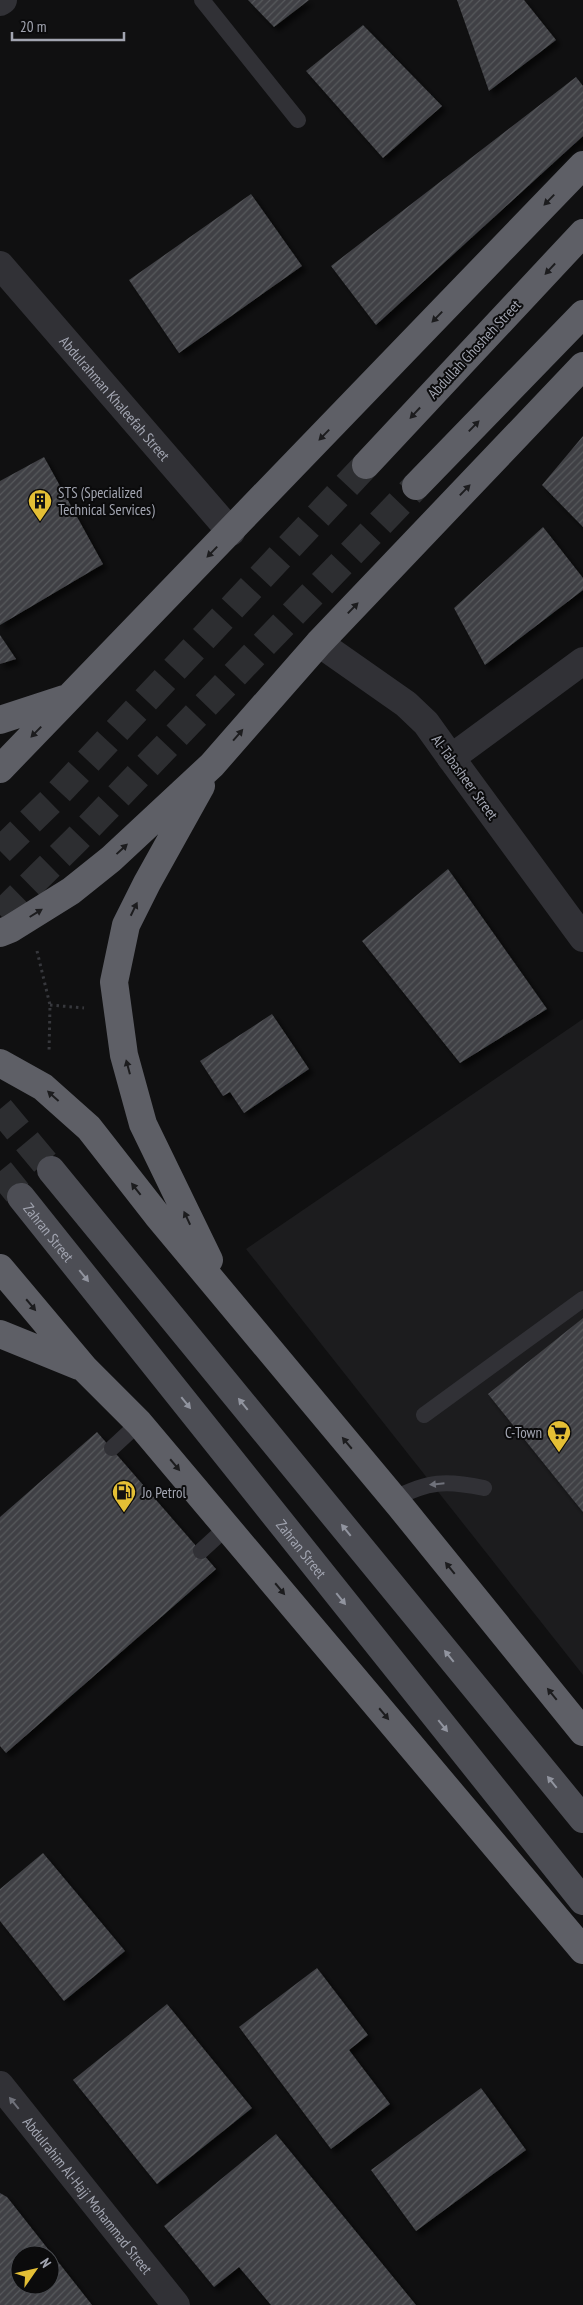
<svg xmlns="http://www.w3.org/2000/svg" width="583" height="2305" viewBox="0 0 583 2305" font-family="'PT Sans Narrow',sans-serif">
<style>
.built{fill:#1c1c1e}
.building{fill:url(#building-hatch);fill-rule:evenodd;filter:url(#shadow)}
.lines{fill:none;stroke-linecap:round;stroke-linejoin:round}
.primary-tunnel{stroke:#2d2e31;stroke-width:28;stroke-dasharray:28 14;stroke-linecap:butt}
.motorway-tunnel{stroke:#2d2e31;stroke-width:28;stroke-dasharray:28 14;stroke-linecap:butt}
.path{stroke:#37383d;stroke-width:3;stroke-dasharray:2.5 4;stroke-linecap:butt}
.service{stroke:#313136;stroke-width:16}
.minor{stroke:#313136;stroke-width:28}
.tertiary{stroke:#313136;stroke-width:28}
.primary{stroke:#4d4e55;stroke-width:28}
.motorway{stroke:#5e5f66;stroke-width:28}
.oneway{fill:#1c1c1e}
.oneway2{fill:#91949f}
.oneway3{fill:#6f717a}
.labels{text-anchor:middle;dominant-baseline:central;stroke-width:4;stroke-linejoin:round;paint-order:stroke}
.street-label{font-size:15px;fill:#a2a5b1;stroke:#0b0b0c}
.poi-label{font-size:15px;fill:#a2a5b1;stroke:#0b0b0c;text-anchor:start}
</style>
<defs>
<pattern id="building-hatch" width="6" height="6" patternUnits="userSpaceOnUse" patternTransform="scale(1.25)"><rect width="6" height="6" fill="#3f4044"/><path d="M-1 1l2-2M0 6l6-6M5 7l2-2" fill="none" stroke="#58595d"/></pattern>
<filter id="shadow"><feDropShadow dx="4.5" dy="4.5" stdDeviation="2.5" flood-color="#0009"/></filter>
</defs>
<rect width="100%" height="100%" fill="#101011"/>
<path class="built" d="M583 1019V1675L246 1249Z"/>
<path class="building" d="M248 0H309L274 27Z
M457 0H524L556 40 489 91Z
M363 25 442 106 383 158 306 71Z
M576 77 583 86V136L376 325 331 266Z
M251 194 302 266 179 353 129 280Z
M583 436V527L542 485Z
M44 457 103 564 0 625V481Z
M543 527 583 578V590L485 665 454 608Z
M0 635 16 659 0 664Z
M448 869 547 1009 460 1063 362 941Z
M272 1014 309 1069 244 1113 230 1092 223 1096 200 1061Z
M583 1318V1512L488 1394Z
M97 1432 216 1569 6 1753 0 1746V1517Z
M43 1853 125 1951 64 2001 0 1921V1889Z
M317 1968 368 2035 349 2050 390 2104 331 2149 239 2027Z
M167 2004 252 2108 157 2184 73 2080Z
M481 2088 526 2150 416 2231 371 2170Z
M276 2134 416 2305H271L239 2267 214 2287 164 2226Z
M0 2193 7 2197 92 2305H0ZM20 2255H50V2285H20Z"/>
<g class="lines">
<path class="primary-tunnel" d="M0 1109 51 1170
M0 1171 21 1197"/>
<path class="motorway-tunnel" d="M0 851 50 802 366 465
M0 915 76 840 416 486"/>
<path class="path" d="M37 951 50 1005 49 1053
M50 1005 84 1008"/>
<path class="service" d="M202 0 298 120
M424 1415 583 1299
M112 1448 139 1423
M393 1499C429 1481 445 1480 484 1488
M201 1551 227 1527"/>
<path class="minor" d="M0 2 3 0
M451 758 583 938"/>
<g class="tertiary">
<path id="s1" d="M0 265 231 532"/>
<path d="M319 643 406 704 426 723 451 758 583 661"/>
<path id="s2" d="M0 2085 176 2305"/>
</g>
<g class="primary">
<path d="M51 1170 583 1819"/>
<path id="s3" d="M21 1197 583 1901"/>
</g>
<path class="motorway" d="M366 465 583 233
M416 486 583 314
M0 720 64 699
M0 769 583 165
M201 786 147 883 126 925 114 982 124 1055 143 1124 209 1260
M0 933 10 929 71 891 111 859 212 765 319 643 583 366
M0 1063 43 1087 89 1128 157 1215 400 1506 583 1732
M0 1268 85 1369 139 1423 583 1950
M0 1334 79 1366"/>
</g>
<defs><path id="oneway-solid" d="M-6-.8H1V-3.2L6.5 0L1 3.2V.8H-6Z" transform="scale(1.25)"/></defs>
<g class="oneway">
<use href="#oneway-solid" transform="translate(549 200) rotate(134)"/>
<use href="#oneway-solid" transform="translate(550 269) rotate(133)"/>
<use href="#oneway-solid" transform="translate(437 317) rotate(134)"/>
<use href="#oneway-solid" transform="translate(415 413) rotate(133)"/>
<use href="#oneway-solid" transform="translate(474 426) rotate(-46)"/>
<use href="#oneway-solid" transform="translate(324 435) rotate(134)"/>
<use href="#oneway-solid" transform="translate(465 490) rotate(-46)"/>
<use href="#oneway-solid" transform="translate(212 552) rotate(134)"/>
<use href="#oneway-solid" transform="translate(353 608) rotate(-46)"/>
<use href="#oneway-solid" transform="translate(36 732) rotate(134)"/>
<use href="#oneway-solid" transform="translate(238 735) rotate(-49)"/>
<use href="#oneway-solid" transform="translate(122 849) rotate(-43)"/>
<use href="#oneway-solid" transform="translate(134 909) rotate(-64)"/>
<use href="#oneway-solid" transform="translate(36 913) rotate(-32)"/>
<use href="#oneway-solid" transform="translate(128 1067) rotate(-105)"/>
<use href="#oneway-solid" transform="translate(53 1096) rotate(-138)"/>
<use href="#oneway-solid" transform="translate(136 1189) rotate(-128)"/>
<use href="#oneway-solid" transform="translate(187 1218) rotate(-115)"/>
<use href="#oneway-solid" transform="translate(31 1305) rotate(50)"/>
<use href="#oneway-solid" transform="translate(347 1443) rotate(-130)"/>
<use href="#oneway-solid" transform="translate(175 1465) rotate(50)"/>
<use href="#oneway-solid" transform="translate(450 1568) rotate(-129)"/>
<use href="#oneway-solid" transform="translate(280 1589) rotate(50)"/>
<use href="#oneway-solid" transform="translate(552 1694) rotate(-129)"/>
<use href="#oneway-solid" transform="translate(384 1714) rotate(50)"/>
</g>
<g class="oneway2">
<use href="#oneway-solid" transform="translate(84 1276) rotate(51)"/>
<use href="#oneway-solid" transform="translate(186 1403) rotate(51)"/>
<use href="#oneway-solid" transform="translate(243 1404) rotate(-129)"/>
<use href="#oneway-solid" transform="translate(346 1530) rotate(-129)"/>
<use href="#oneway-solid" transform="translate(341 1599) rotate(51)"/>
<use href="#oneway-solid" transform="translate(449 1656) rotate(-129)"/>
<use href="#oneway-solid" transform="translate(443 1726) rotate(51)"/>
<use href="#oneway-solid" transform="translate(552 1782) rotate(-129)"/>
</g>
<g class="oneway3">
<use href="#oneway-solid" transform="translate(437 1484) rotate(174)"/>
<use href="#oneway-solid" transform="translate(14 2103) rotate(-129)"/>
</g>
<defs>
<g id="building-pin" transform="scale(1.25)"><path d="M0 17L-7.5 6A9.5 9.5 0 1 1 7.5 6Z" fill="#e4bf35" stroke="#0b0b0c"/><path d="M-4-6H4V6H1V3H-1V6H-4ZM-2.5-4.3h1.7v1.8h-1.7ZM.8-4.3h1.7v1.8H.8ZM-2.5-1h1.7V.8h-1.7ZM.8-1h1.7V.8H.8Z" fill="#111"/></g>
<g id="supermarket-pin" transform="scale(1.25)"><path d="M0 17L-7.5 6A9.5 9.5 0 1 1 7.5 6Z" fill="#e4bf35" stroke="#0b0b0c"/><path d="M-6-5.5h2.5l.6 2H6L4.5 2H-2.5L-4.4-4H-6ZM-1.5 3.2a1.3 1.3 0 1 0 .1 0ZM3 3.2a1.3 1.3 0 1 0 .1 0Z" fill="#111"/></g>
<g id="fuel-pin" transform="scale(1.25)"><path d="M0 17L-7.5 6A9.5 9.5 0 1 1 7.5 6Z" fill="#e4bf35" stroke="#0b0b0c"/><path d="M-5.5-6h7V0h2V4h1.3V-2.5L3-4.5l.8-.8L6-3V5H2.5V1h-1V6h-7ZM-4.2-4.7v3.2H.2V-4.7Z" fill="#111"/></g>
</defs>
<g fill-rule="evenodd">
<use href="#building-pin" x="40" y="501"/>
<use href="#supermarket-pin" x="559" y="1432"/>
<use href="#fuel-pin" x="124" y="1492"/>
</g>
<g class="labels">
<g class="street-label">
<text transform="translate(474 349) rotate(-47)">Abdullah Ghosheh Street</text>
<text stroke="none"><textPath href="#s1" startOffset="176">Abdulrahman Khaleefah Street</textPath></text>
<text transform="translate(465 777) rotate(54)">Al-Tabasheer Street</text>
<text stroke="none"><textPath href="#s3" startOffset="45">Zahran Street</textPath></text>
<text stroke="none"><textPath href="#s3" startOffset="450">Zahran Street</textPath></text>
<text stroke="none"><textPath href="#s2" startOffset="141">Abdulrahim Al-Hajj Mohammad Street</textPath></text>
</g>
<g class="poi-label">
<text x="58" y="492">STS (Specialized<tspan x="58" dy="17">Technical Services)</tspan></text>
<text x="542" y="1432" text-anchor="end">C-Town</text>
<text x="142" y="1492">Jo Petrol</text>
</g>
</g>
<g transform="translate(35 2270) rotate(56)"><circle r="24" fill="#0b0b0c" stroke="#47494e"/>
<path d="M0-4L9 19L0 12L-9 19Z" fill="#e4bf35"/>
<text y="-8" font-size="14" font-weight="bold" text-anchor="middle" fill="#a2a5b1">N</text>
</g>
<path d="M12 32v8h112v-8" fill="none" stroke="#a2a5b1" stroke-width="2.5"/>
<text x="20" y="32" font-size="15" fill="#a2a5b1" stroke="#0b0b0c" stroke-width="4" paint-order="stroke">20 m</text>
</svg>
